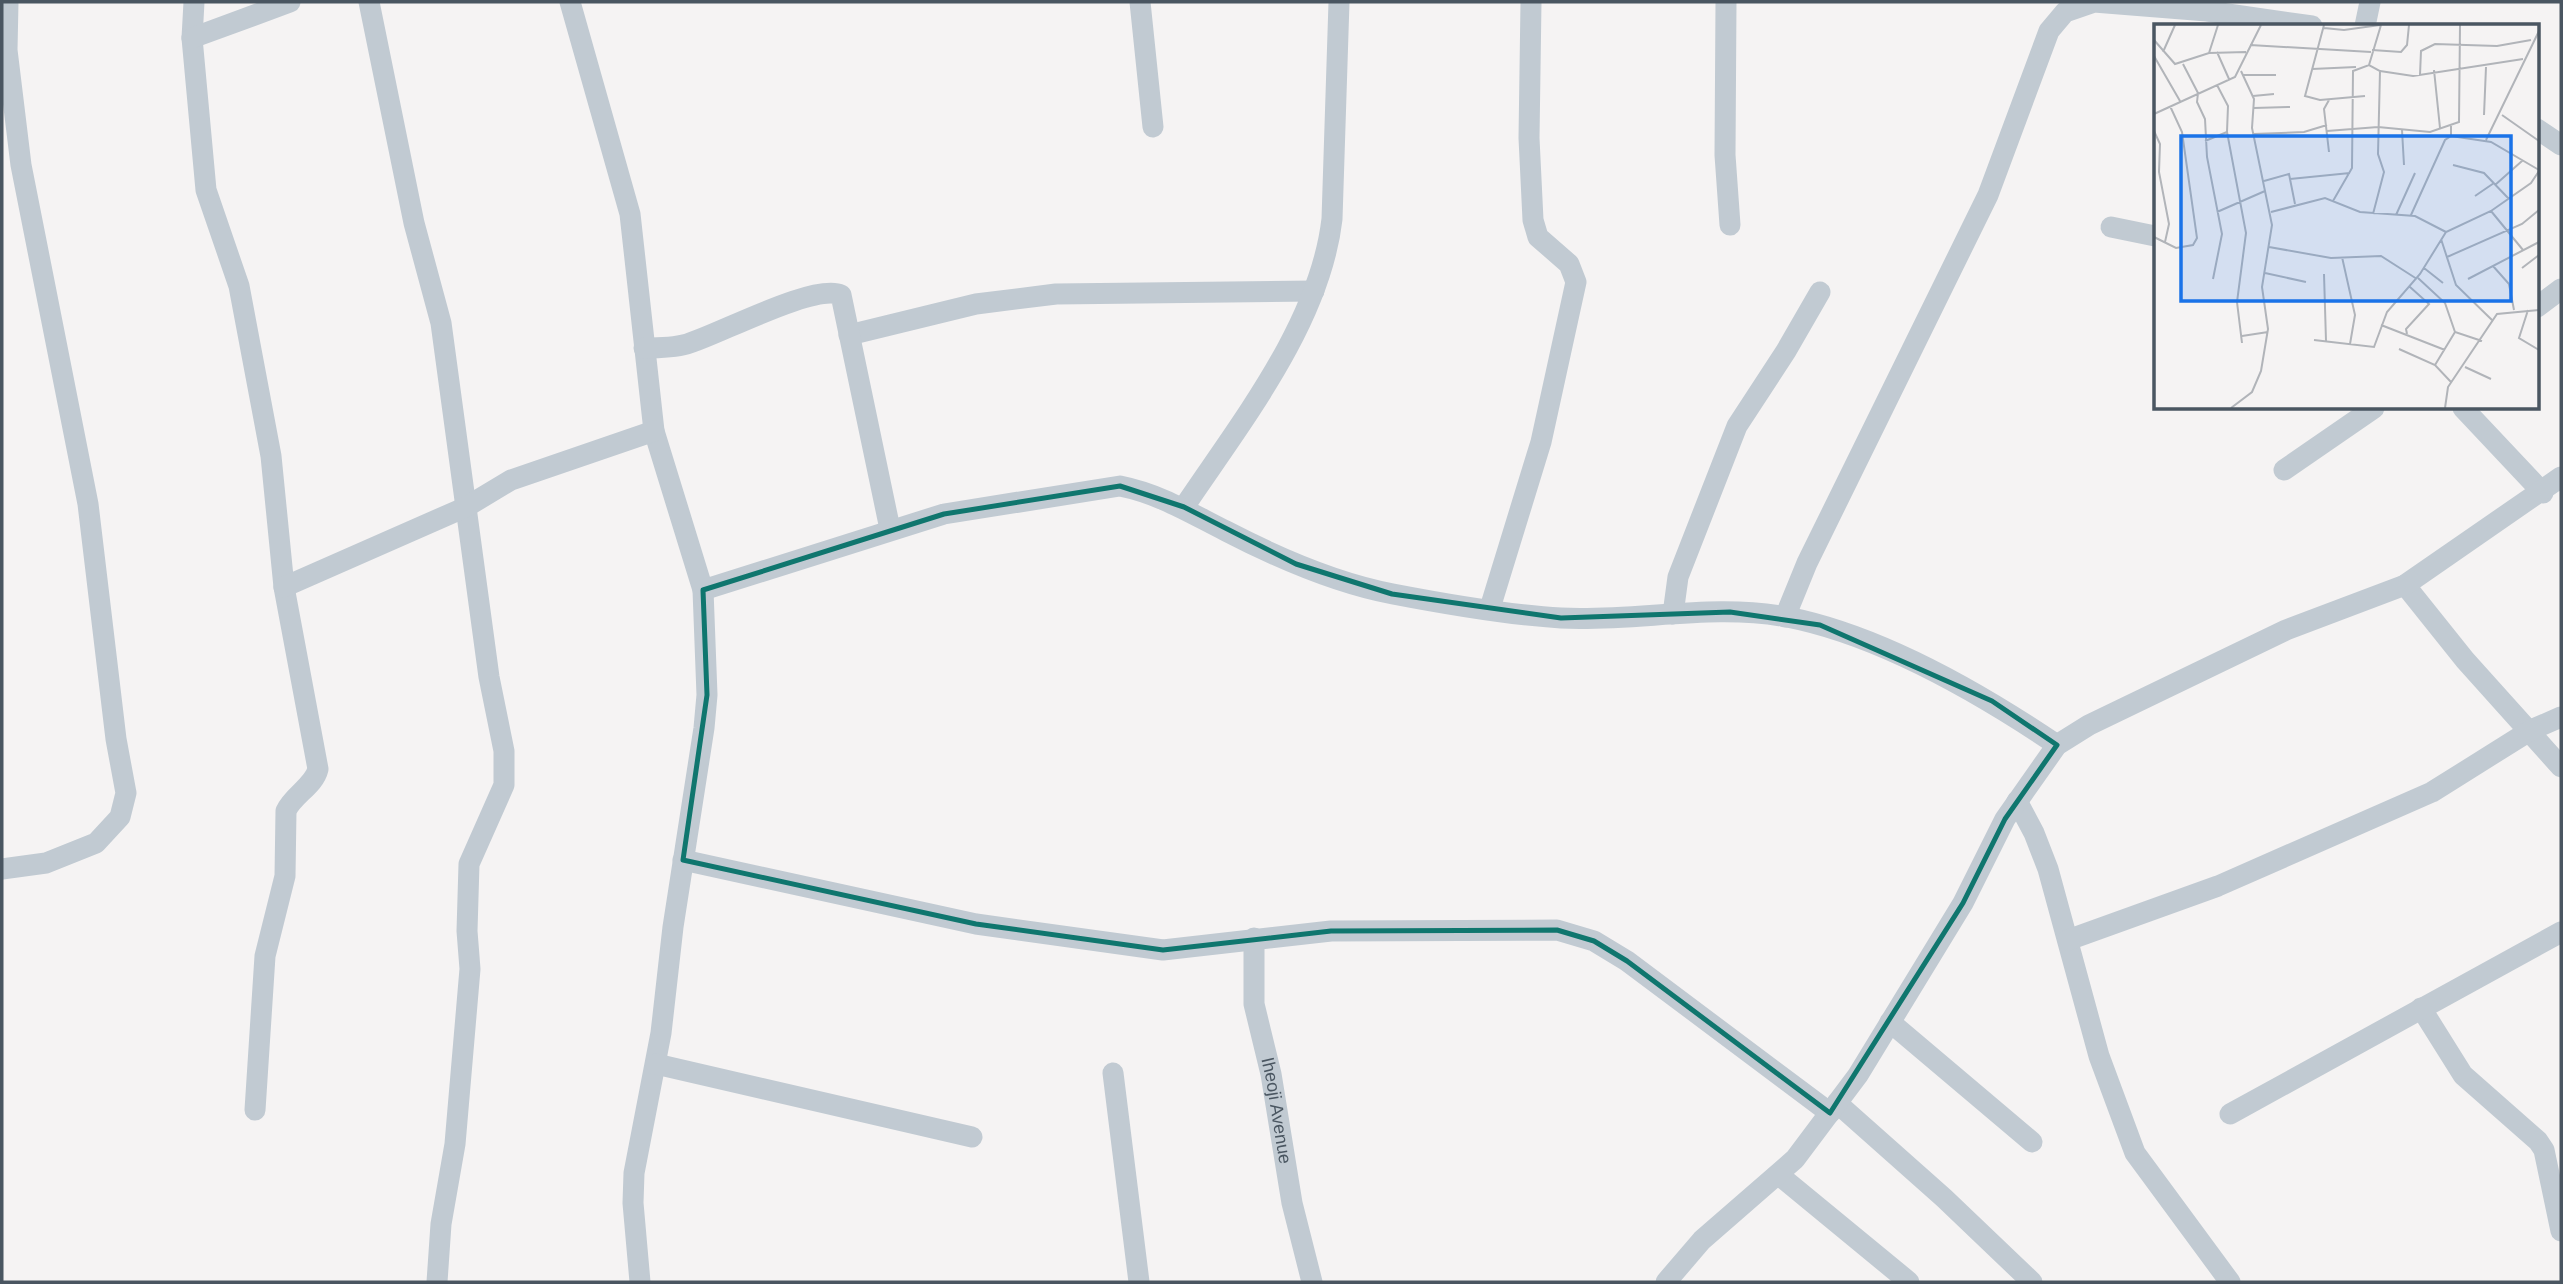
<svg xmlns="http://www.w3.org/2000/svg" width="2563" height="1284" viewBox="0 0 2563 1284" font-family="Helvetica,sans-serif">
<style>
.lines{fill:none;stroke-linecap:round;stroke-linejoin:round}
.minor{stroke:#c1cad2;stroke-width:21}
.marked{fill:none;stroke:#0f766e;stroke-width:5;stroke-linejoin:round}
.labels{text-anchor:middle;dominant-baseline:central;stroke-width:6;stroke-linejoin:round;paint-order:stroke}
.street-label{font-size:18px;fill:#4a5661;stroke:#fff}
.inset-road{fill:none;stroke:#b1b4b9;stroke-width:2}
.view{fill:#1a73e8;fill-opacity:0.15;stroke:#1a73e8;stroke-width:3.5}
.inset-edge{fill:none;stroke:#4a5661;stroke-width:3.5}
</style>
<rect width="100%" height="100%" fill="#f5f3f3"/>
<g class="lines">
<g class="minor">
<path d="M194 2 192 38 206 190 239 286 271 456 284 587 318 769C314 786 293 795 286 811L285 876 265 956 255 1110"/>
<path d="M369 2 414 223 441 323 489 677 504 751V785L469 864 467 931 470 969 455 1144 441 1224 437 1282"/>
<path d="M570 2 630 214 654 431 703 590 707 695 704 728 673 927 661 1033 634 1173 633 1203 640 1282"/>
<path d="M1140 2 1153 127"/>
<path d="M1726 2 1725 155 1730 225"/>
<path d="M2365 26 2370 2"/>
<path d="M192 38 290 2"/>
<path d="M2537 129 2561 145"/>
<path d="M2111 227 2155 236"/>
<path d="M2537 307 2561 289"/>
<path d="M849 335 976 304 1056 294 1314 291"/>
<path d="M644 348C658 348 673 348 687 344 718 335 814 283 841 295L890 529"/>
<path d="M2463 408 2543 493"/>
<path d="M2284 470 2374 408"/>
<path d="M1184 507C1241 422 1320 323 1332 219L1339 2"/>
<path d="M2405 585 2465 660 2561 767"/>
<path d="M284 587 466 507 511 480 654 431"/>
<path d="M703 590 944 514 1120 486C1160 494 1190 513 1226 531 1278 558 1335 583 1393 594 1445 604 1509 615 1561 618 1636 622 1712 603 1787 617 1880 635 1980 693 2057 745"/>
<path d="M1490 608 1541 442 1576 282 1569 264 1538 237 1533 220 1529 138 1531 2"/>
<path d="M1673 614 1678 577 1737 426 1786 351 1820 292"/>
<path d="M1785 617 1807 563 1988 195 2049 31 2065 12 2094 2 2207 11 2312 26"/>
<path d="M2017 801 2034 833 2048 869 2099 1056 2135 1153 2230 1282"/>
<path d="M683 860 976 924 1163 950 1331 931 1557 930 1594 941 1627 961 1830 1113"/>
<path d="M2 869 46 863 96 843 120 817 126 793 116 739 88 504 21 165 7 50 8 2"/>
<path id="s1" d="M1254 938V1004L1271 1074 1292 1203 1312 1282"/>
<path d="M2068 940 2218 886 2432 792 2531 730 2561 717"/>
<path d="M2421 1008 2463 1075 2538 1141 2544 1150 2561 1231"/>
<path d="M1890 1022 2032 1142"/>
<path d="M656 1064 972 1137"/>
<path d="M1113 1073 1139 1282"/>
<path d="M1837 1103 1944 1198 2032 1282"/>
<path d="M2230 1114 2561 932"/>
<path d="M1779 1175 1909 1282"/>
<path d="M1666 1282 1702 1240 1795 1159 1858 1075 1963 903 2005 819 2057 745 2089 725 2286 630 2405 585 2561 477"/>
</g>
</g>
<path class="marked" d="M1120 486 1184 507 1296 564 1392 594 1561 618 1730 612 1820 625 1992 701 2057 745 2005 819 1963 903 1830 1113 1627 961 1594 941 1557 930 1331 931 1163 950 976 924 683 860 707 695 703 590 944 514Z"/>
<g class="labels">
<g class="street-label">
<text stroke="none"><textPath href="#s1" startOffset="175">Iheoji Avenue</textPath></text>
</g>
</g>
<g transform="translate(2154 24)">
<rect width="385" height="385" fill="#f5f3f3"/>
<path class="inset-road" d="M170 1 151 72 166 76 211 72M170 4 190 6 226 1M0 16 21 40 55 29 92 28M96 21 217 28M218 26 247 28 253 21 255 1M9 28 21 1M63 28 75 55M55 29 64 1M0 32 26 77M29 40 44 69 43 78 51 95 53 133 68 210 59 255M215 41 227 1M158 45 202 43M280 46 286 104M226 47 259 52 369 35M89 51H122M266 51 267 27 281 20 343 22 377 16M63 61 74 82 73 108 92 209 83 278 88 319M99 72 120 70M175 76 170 85 175 128M100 84 136 83M0 90 81 53 107 1M330 91 332 43M348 91 385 117M248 106 250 141M0 107 6 120 5 148 15 200 11 218M173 107 224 103 276 108 305 98 306 1M99 110 150 108 173 101M297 112 337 118 385 146M332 116 385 7M51 117 73 108M299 141 330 149 355 175M136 155 196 149M110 157 135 150 141 180M341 161 368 137M321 172 340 159M179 177 198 144 199 47 215 41 226 47 224 130 230 148 219 190M337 187 369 226M63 188 111 167M117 188 171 174 206 188 261 192 292 208M242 191 261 149M257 191 291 116 297 112V100M0 213 22 224 39 221 43 214 28 108 16 82M287 215 302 261 339 297M115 223 177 234 227 232 263 255M188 233 201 291 196 320M293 233 368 200 385 186M339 242 355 260 360 286M270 244 289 259M368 244 385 231M111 249 152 258M170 250 172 317M264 254 291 279 301 308 328 317M314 255 385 218M374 286 365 314 385 326M227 301 291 326M253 310 252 305 275 280 256 263M88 312 114 308M160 316 220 323 233 288 266 250 292 208 337 187 377 159 385 147M245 325 281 341 297 358M281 341 301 308M311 343 337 355M77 384 98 368 107 347 114 305 108 263 118 201 98 104 100 75 87 47M291 384 294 363 343 290 385 286"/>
<path class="view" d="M27 112H357V277H27Z"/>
<rect width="385" height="385" class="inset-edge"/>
</g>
<rect width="2563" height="1284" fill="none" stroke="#4a5661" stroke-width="7"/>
</svg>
